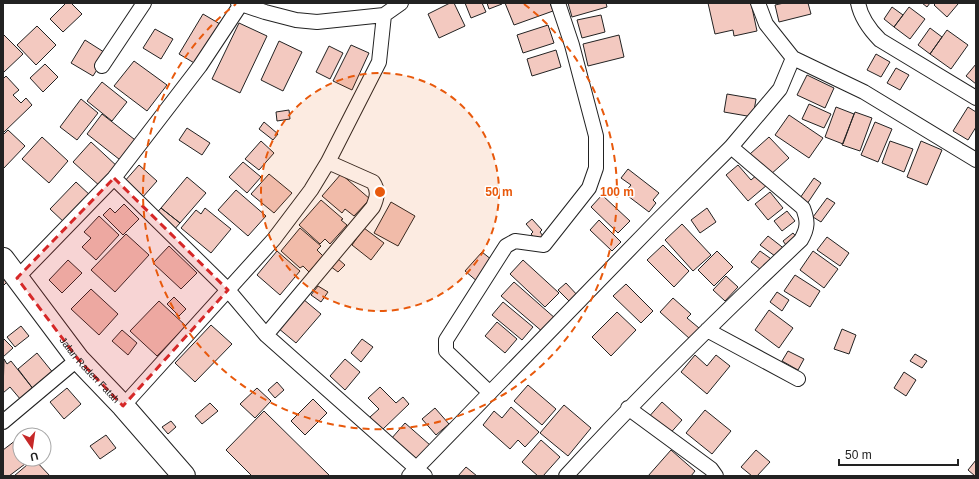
<svg xmlns="http://www.w3.org/2000/svg" width="979" height="479" viewBox="0 0 979 479" font-family="Helvetica,sans-serif">
<style>
.building{fill:#f3c9c0;stroke:#222}
.lines{fill:none;stroke-linecap:round;stroke-linejoin:round}
.minor-casing{stroke:#222;stroke-width:16}
.trunk-casing{stroke:#222;stroke-width:24}
.minor{stroke:#fff;stroke-width:14}
.trunk{stroke:#fff;stroke-width:22}
.marked{fill:#d62828;fill-opacity:0.2;stroke:#d62828;stroke-width:3;stroke-dasharray:8 5;stroke-linejoin:round}
.ring{fill:none;stroke:#e8590c;stroke-width:2;stroke-dasharray:7 5}
.labels{text-anchor:middle;dominant-baseline:central;stroke-width:3;stroke-linejoin:round;paint-order:stroke}
.street-label{font-size:10px;fill:#222;stroke:#fff}
.centre{fill:#e8590c;stroke:#fff;stroke-width:2}
.ring-label{font-size:12px;text-anchor:middle;font-weight:bold;fill:#e8590c;stroke:#fff;stroke-width:3;stroke-linejoin:round;paint-order:stroke}
</style>
<rect width="100%" height="100%" fill="#fff"/>
<path class="building" d="M66 3H71L82 14 63 32 50 19Z
M450 3H454L465 26 439 38 428 14Z
M465 3H482L486 12 471 18Z
M487 3H502V4L489 9Z
M505 3H550L553 11 514 25Z
M568 3H606L607 7 572 17Z
M708 3H751L757 31 734 36 733 30 715 34Z
M784 3H808L811 14 779 22 775 5Z
M922 3H930L927 7Z
M936 3H957L958 4 947 17 934 5Z
M892 7 903 15 894 27 884 19Z
M909 7 925 19 910 39 894 27Z
M203 14 220 24 196 64 179 54Z
M601 15 605 32 582 38 577 20Z
M239 23 267 36 240 93 212 79Z
M548 25 554 43 523 53 517 35Z
M37 26 56 45 36 65 17 45Z
M930 28 942 37 930 54 918 45Z
M155 29 173 39 161 59 143 48Z
M947 30 968 45 951 69 930 54Z
M3 34 23 54 4 72 3 71Z
M619 35 624 57 588 66 583 44Z
M85 40 107 54 93 76 71 63Z
M279 41 302 52 283 91 261 80Z
M351 45 369 53 352 90 333 81Z
M329 46 343 53 330 79 316 72Z
M556 50 561 67 532 76 527 59Z
M876 54 890 62 881 77 867 70Z
M134 61 167 85 147 111 114 86Z
M45 64 58 77 43 92 30 78Z
M976 64V84L966 76Z
M896 68 909 75 900 90 887 83Z
M807 75 834 88 825 108 797 95Z
M6 76 19 90 13 95 21 103 26 98 32 105 3 133V79Z
M102 82 127 102 112 121 87 101Z
M727 94 756 99 753 117 724 112Z
M81 99 98 113 77 140 60 127Z
M809 104 831 114 824 128 802 119Z
M836 107 854 114 843 144 825 137Z
M968 107 976 112V127L968 140 953 131Z
M289 110 290 119 277 121 276 112Z
M855 112 872 118 860 151 842 145Z
M102 114 139 143 124 163 87 134Z
M789 115 823 138 809 158 775 135Z
M264 122 278 134 273 140 259 129Z
M875 122 892 129 878 162 861 155Z
M187 128 210 143 202 155 179 140Z
M8 130 25 146 3 169V135Z
M42 137 68 161 49 183 22 159Z
M769 137 789 158 770 175 750 154Z
M261 141 274 153 259 170 245 159Z
M890 141 913 149 904 172 882 163Z
M921 141 942 150 927 185 907 177Z
M91 142 119 168 101 187 73 162Z
M243 162 261 177 247 193 229 177Z
M139 165 157 181 142 198 124 182Z
M738 165 751 180 758 174 767 185 748 201 726 175Z
M628 169 659 193 653 200 656 203 649 212 624 193 631 185 621 178Z
M269 174 292 193 274 213 251 194Z
M341 174 370 199 354 216 345 209 342 213 322 196Z
M187 177 206 193 180 223 161 208Z
M814 178 821 183 807 204 800 198Z
M76 182 92 197 66 224 50 209Z
M236 190 266 216 248 236 218 210Z
M770 192 783 208 768 220 755 204Z
M602 195 630 221 618 233 591 207Z
M827 198 835 203 821 222 813 217Z
M321 200 343 219 341 220 347 225 330 244 325 239 320 244 299 225Z
M391 202 415 216 398 246 374 233Z
M124 204 139 219 123 235 103 215 110 208 115 213Z
M161 208 180 223 172 232 154 216Z
M205 208 231 229 211 253 181 228 196 210 201 214Z
M707 208 716 222 700 233 691 220Z
M787 211 795 221 782 231 774 221Z
M99 216 119 235 96 260 82 247 91 238 84 232Z
M532 219 542 230 540 232 543 236 537 241 531 234 533 232 526 224Z
M599 220 621 242 612 251 590 230Z
M682 224 711 255 693 271 665 240Z
M300 228 321 246 317 250 323 256 309 272 303 266 300 268 281 251Z
M364 228 384 243 371 260 352 245Z
M793 233 799 240 789 249 783 241Z
M126 234 149 255 115 292 91 270Z
M768 236 786 250 779 259 760 245Z
M827 237 849 253 840 266 817 250Z
M663 245 689 271 674 287 647 260Z
M169 246 197 273 181 289 153 263Z
M277 251 300 271 280 295 257 275Z
M717 251 733 267 714 286 698 270Z
M760 251 774 261 765 273 751 262Z
M813 251 838 269 824 288 800 270Z
M482 252 492 260 478 282 465 271Z
M337 258 345 265 338 272 330 266Z
M68 260 82 273 62 293 49 280Z
M523 260 559 293 545 307 510 274Z
M795 275 820 291 810 307 784 291Z
M726 276 738 287 725 301 713 290Z
M3 277 7 282 3 286Z
M514 282 556 319 544 333 501 296Z
M566 283 579 297 572 304 558 290Z
M626 284 653 311 641 323 613 296Z
M318 286 328 292 321 302 311 295Z
M91 289 118 314 99 335 71 309Z
M777 292 789 300 782 311 770 302Z
M174 297 186 309 179 316 167 304Z
M673 298 691 314 687 318 699 328 690 339 660 312Z
M303 299 321 314 296 343 278 328Z
M159 301 186 326 157 356 130 331Z
M503 302 533 327 522 340 492 315Z
M769 310 793 328 779 348 755 330Z
M617 312 636 330 611 356 592 337Z
M497 322 517 339 505 353 485 336Z
M211 325 232 344 195 382 175 363Z
M21 326 29 336 15 347 7 337Z
M842 329 856 335 849 354 834 349Z
M122 330 137 343 128 355 112 341Z
M4 339 13 348 3 357V340Z
M362 339 373 347 361 362 351 353Z
M788 351 804 359 798 370 782 361Z
M37 353 54 374 34 390 18 369Z
M915 354 927 361 922 368 910 361Z
M695 355 707 366 716 355 730 366 707 394 681 372Z
M4 359 7 364 11 361 34 390 21 400 10 387 3 393Z
M345 359 360 372 345 390 330 376Z
M904 372 916 380 906 396 894 388Z
M277 382 284 390 275 398 268 390Z
M528 385 556 409 542 425 514 401Z
M380 387 396 403 403 397 409 404 382 430 370 417 379 409 368 398Z
M67 388 81 404 64 419 50 402Z
M257 388 271 401 255 418 240 404Z
M313 399 327 413 305 435 291 421Z
M662 402 682 420 667 437 647 419Z
M210 403 218 411 202 424 195 416Z
M564 405 591 428 568 456 540 433Z
M511 407 539 432 525 447 518 440 510 449 483 425 494 411 502 418Z
M435 408 449 424 436 435 422 419Z
M705 410 731 431 712 454 686 433Z
M264 411 330 476H252L226 450Z
M171 421 176 427 168 434 162 427Z
M405 423 430 445 416 461 391 439Z
M106 435 116 448 100 459 90 446Z
M20 437V459H27L29 461 9 476H3V450Z
M541 440 560 457 543 476H538L522 462Z
M671 450 695 471 691 476H648Z
M756 450 770 462 757 476H752L741 467Z
M34 459 50 476H14Z
M976 460V476H975L968 470Z
M466 467 477 476H458Z"/>
<g class="lines">
<g class="minor-casing">
<path id="minor" d="M238 3 265 12 296 20 317 22 384 15 401 3
M858 3C861 18 869 29 880 40L976 98
M793 58 864 92 976 160
M102 66 144 3
M114 178 228 290 266 335 425 476
M17 278 114 178 200 66 241 4
M707 330 798 379
M266 335 373 207C377 198 379 191 373 182L328 162
M490 393 446 351V340L506 246 515 241 544 245 589 188 596 168V136L572 45 558 3
M123 406 274 239 311 190 328 162 379 62 384 15
M628 408 711 469 716 476
M3 422 78 359
M409 476 655 223 731 147 780 89 793 58 766 24 758 3
M566 476C641 394 720 316 801 240 808 228 808 221 803 208L731 147"/>
</g>
<g class="trunk-casing">
<g id="trunk">
<path id="s1" d="M3 259 78 359 123 406 184 476"/>
</g>
</g>
<use href="#minor" class="minor"/>
<use href="#trunk" class="trunk"/>
</g>
<path class="marked" d="M114 178 228 290 123 406 78 359 17 278Z"/>
<circle cx="380" cy="192" r="119" fill="#e8590c" fill-opacity=".12"/>
<g class="ring">
<circle cx="380" cy="192" r="119"/>
<path d="M524 4A237 237 0 1 1 236 4"/>
</g>
<g class="labels">
<g class="street-label">
<text stroke="none"><textPath href="#s1" startOffset="141">Jalan Raden Fatah</textPath></text>
</g>
</g>
<circle cx="380" cy="192" r="6" class="centre"/>
<g class="ring-label">
<text x="499" y="196">50 m</text>
<text x="617" y="196">100 m</text>
</g>
<rect width="979" height="479" fill="none" stroke="#222222" stroke-width="8"/>
<g transform="translate(32 447) rotate(167)"><circle r="19" fill="#ffffff" stroke="#a7a7a7"/>
<path d="M0-3L7 15L0 10L-7 15Z" fill="#c62828"/>
<text y="-6" font-size="11" font-weight="bold" text-anchor="middle" fill="#222222">U</text>
</g>
<path d="M839 459v6h119v-6" fill="none" stroke="#222222" stroke-width="2"/>
<text x="845" y="459" font-size="12" fill="#222222" stroke="#ffffff" stroke-width="3" paint-order="stroke">50 m</text>
</svg>
